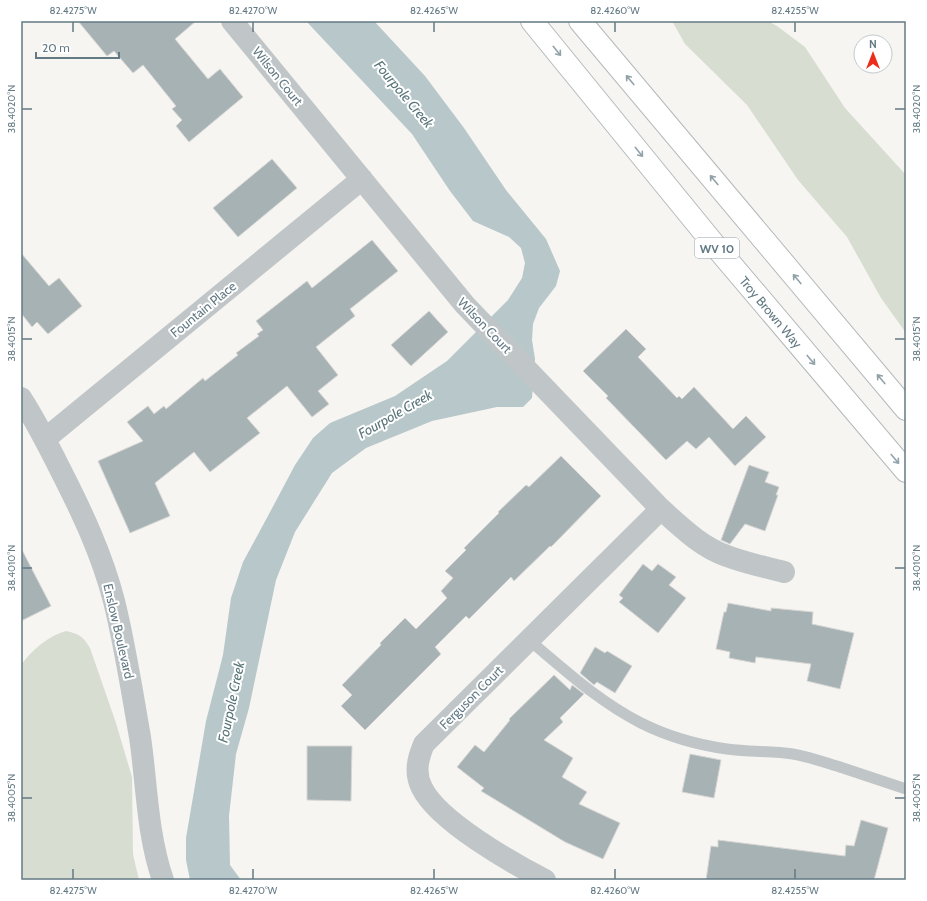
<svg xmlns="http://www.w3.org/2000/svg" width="927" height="901" viewBox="0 0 927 901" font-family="Cabin,sans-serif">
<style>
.green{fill:#d8ddd2}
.water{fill:#b8c7c9}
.building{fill:#a7b2b5;stroke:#d7d6d4}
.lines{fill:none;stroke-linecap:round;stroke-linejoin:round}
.primary-casing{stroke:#b4babc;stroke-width:24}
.service{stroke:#c0c6c8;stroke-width:11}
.minor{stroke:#c0c6c8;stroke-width:22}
.primary{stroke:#fff;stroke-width:22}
.oneway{stroke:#92a2a9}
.ticks{fill:none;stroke:#637a84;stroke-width:1.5}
.labels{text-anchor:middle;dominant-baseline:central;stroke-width:4;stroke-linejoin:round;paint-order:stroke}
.shield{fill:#fff;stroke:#92a2a9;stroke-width:1}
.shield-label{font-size:12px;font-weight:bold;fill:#637a84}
.street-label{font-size:13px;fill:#637a84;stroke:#fff}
.water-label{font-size:14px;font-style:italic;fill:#5a767a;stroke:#fff}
.neatline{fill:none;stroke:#637a84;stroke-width:1.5}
.ticks-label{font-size:10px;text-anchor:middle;fill:#637a84}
</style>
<rect width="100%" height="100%" fill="#f6f5f1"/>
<path class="green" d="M672 21H768L777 26 805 47 845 108 906 175V333L881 298 847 237 798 180 747 105 685 44Z
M66 631C79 634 83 636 90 648L116 723 132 777 133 854 139 880H21V665C32 650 48 636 66 631Z"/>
<path class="water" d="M306 21H374L425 76 464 128 506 190 546 239 560 271 556 286 539 308 533 324 532 340 535 359 532 398 523 407H497L432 421 366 448 332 473 295 532 276 580 249 708 236 754 229 816 230 865 241 880H190L186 860V838L206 721 223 655 231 598 243 562 269 514 295 465 313 438 330 423 395 396 447 361 508 300 522 278 525 263 521 248 509 237 473 221 450 191 412 134Z"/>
<path class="building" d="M78 21H196L175 39 208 79 220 69 243 97 189 142 176 126 182 120 172 109 176 106 143 65 133 73 114 51 107 56Z
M272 159 297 188 238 237 213 208Z
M372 240 398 271 350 309 355 316 316 347 338 375 318 391 329 404 312 417 287 386 247 418 260 433 210 472 194 452 155 483 170 516 130 533 98 461 143 441 127 422 148 406 154 414 164 406 166 409 203 378 205 381 238 355 236 353 259 336 257 334 263 330 256 321 307 281 312 288Z
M21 253 49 286 59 278 82 306 48 334 37 322 32 327 21 313Z
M429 311 448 332 411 366 391 345Z
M626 329 646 349 638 357 677 398 679 396 682 399 694 387 733 429 746 416 766 437 735 466 709 437 696 449 687 441 666 460 606 398 608 396 583 371Z
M561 456 601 496 551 547 550 546 514 581 511 577 469 619 466 616 435 647 441 654 365 730 341 706 352 695 342 685 381 645 380 643 405 618 416 629 447 598 441 591 453 578 445 571 466 550 464 548 499 513 498 512 526 485 529 487Z
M749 465 769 472 765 482 779 487 776 495H778L765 531 745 524 730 544 721 540Z
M21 548 51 606 21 621Z
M643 564 652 571 658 564 676 577 669 585 686 598 658 633 619 602 623 598 619 595Z
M728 603 771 611V608L813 612 812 624 854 633 840 689 807 681 811 664 756 657 755 663 729 658 730 652 716 649 724 612H726Z
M595 647 605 653 607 651 632 666 615 693 597 682 594 685 580 673Z
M554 675 570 690 572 685 584 694 560 718 563 722 544 740 573 758 562 777 587 792 579 804 620 823 603 859 565 842 481 791 484 788 457 767 475 745 484 752 510 720 509 719Z
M307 746H352L351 801 307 800Z
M690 754 721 760 714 798 682 792Z
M861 820 888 828 874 880H706L711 846 718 847V840L845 856 846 845 854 846Z"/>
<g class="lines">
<g class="primary-casing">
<path id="primary" d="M532 21 717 248 906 471
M580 21 906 409"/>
</g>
<path class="service" d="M529 640C565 670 598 701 641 723 667 736 698 745 727 749 749 752 771 751 793 754 810 757 826 763 843 768 864 775 885 782 906 789"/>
<path class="minor" d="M232 21 465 305 661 509C681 527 701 547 727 556 745 563 765 567 784 572
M21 398C35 420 47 443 59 467 81 510 102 554 114 601 125 645 132 692 140 737 147 785 147 834 163 880
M45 439 362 179
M545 880C512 863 438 821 422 788 414 773 418 758 424 744L661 509"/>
<use href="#primary" class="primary"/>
</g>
<defs><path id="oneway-shaft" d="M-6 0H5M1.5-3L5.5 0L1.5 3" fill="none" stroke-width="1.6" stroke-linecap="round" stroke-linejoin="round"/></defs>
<g class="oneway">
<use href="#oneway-shaft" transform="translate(557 51) rotate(51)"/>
<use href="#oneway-shaft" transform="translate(630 80) rotate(-130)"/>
<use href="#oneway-shaft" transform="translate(639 152) rotate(51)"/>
<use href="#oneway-shaft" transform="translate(714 180) rotate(-130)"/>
<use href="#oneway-shaft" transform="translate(797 279) rotate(-130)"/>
<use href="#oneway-shaft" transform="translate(811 360) rotate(50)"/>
<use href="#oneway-shaft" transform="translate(881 379) rotate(-130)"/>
<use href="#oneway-shaft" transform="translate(895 459) rotate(50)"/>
</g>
<path class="ticks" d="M73 22V32M253 22V32M434 22V32M615 22V32M795 22V32M22 109H32M895 109H905M22 339H32M895 339H905M22 568H32M895 568H905M22 798H32M895 798H905M73 869V879M253 869V879M434 869V879M615 869V879M795 869V879"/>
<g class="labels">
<rect class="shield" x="695" y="238" width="44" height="20" rx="3"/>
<g class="shield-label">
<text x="717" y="248">WV 10</text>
</g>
<g class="street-label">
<text transform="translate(278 76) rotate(51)">Wilson Court</text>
<text transform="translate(203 309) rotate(-39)">Fountain Place</text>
<text transform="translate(771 312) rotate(50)">Troy Brown Way</text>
<text transform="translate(485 325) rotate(46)">Wilson Court</text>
<text transform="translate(119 631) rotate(77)">Enslow Boulevard</text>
<text transform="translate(471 697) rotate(-45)">Ferguson Court</text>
</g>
<g class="water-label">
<text transform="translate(404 94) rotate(50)">Fourpole Creek</text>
<text transform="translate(395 414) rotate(-30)">Fourpole Creek</text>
<text transform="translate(231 702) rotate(-78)">Fourpole Creek</text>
</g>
</g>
<rect width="927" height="901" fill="none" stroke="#ffffff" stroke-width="44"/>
<g transform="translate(873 54)"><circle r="19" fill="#ffffff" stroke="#c1cace"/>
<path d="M0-3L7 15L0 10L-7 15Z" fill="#ec2d1b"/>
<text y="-6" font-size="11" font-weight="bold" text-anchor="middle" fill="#637a84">N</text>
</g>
<path d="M36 52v6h83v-6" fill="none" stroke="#637a84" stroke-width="2"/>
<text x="42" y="52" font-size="12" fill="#637a84" stroke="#ffffff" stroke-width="3" paint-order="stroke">20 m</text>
<rect x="22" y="22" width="883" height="857" class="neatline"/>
<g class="ticks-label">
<text x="73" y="14">82.4275°W</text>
<text x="253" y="14">82.4270°W</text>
<text x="434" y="14">82.4265°W</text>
<text x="615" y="14">82.4260°W</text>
<text x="795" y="14">82.4255°W</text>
<text transform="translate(11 109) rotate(-90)" y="4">38.4020°N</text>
<text transform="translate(916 109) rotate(-90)" y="4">38.4020°N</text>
<text transform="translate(11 339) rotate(-90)" y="4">38.4015°N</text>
<text transform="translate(916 339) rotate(-90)" y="4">38.4015°N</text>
<text transform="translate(11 568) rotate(-90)" y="4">38.4010°N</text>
<text transform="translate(916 568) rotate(-90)" y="4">38.4010°N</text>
<text transform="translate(11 798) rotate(-90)" y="4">38.4005°N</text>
<text transform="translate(916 798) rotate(-90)" y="4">38.4005°N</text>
<text x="73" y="894">82.4275°W</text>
<text x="253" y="894">82.4270°W</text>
<text x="434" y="894">82.4265°W</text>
<text x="615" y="894">82.4260°W</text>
<text x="795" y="894">82.4255°W</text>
</g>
</svg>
